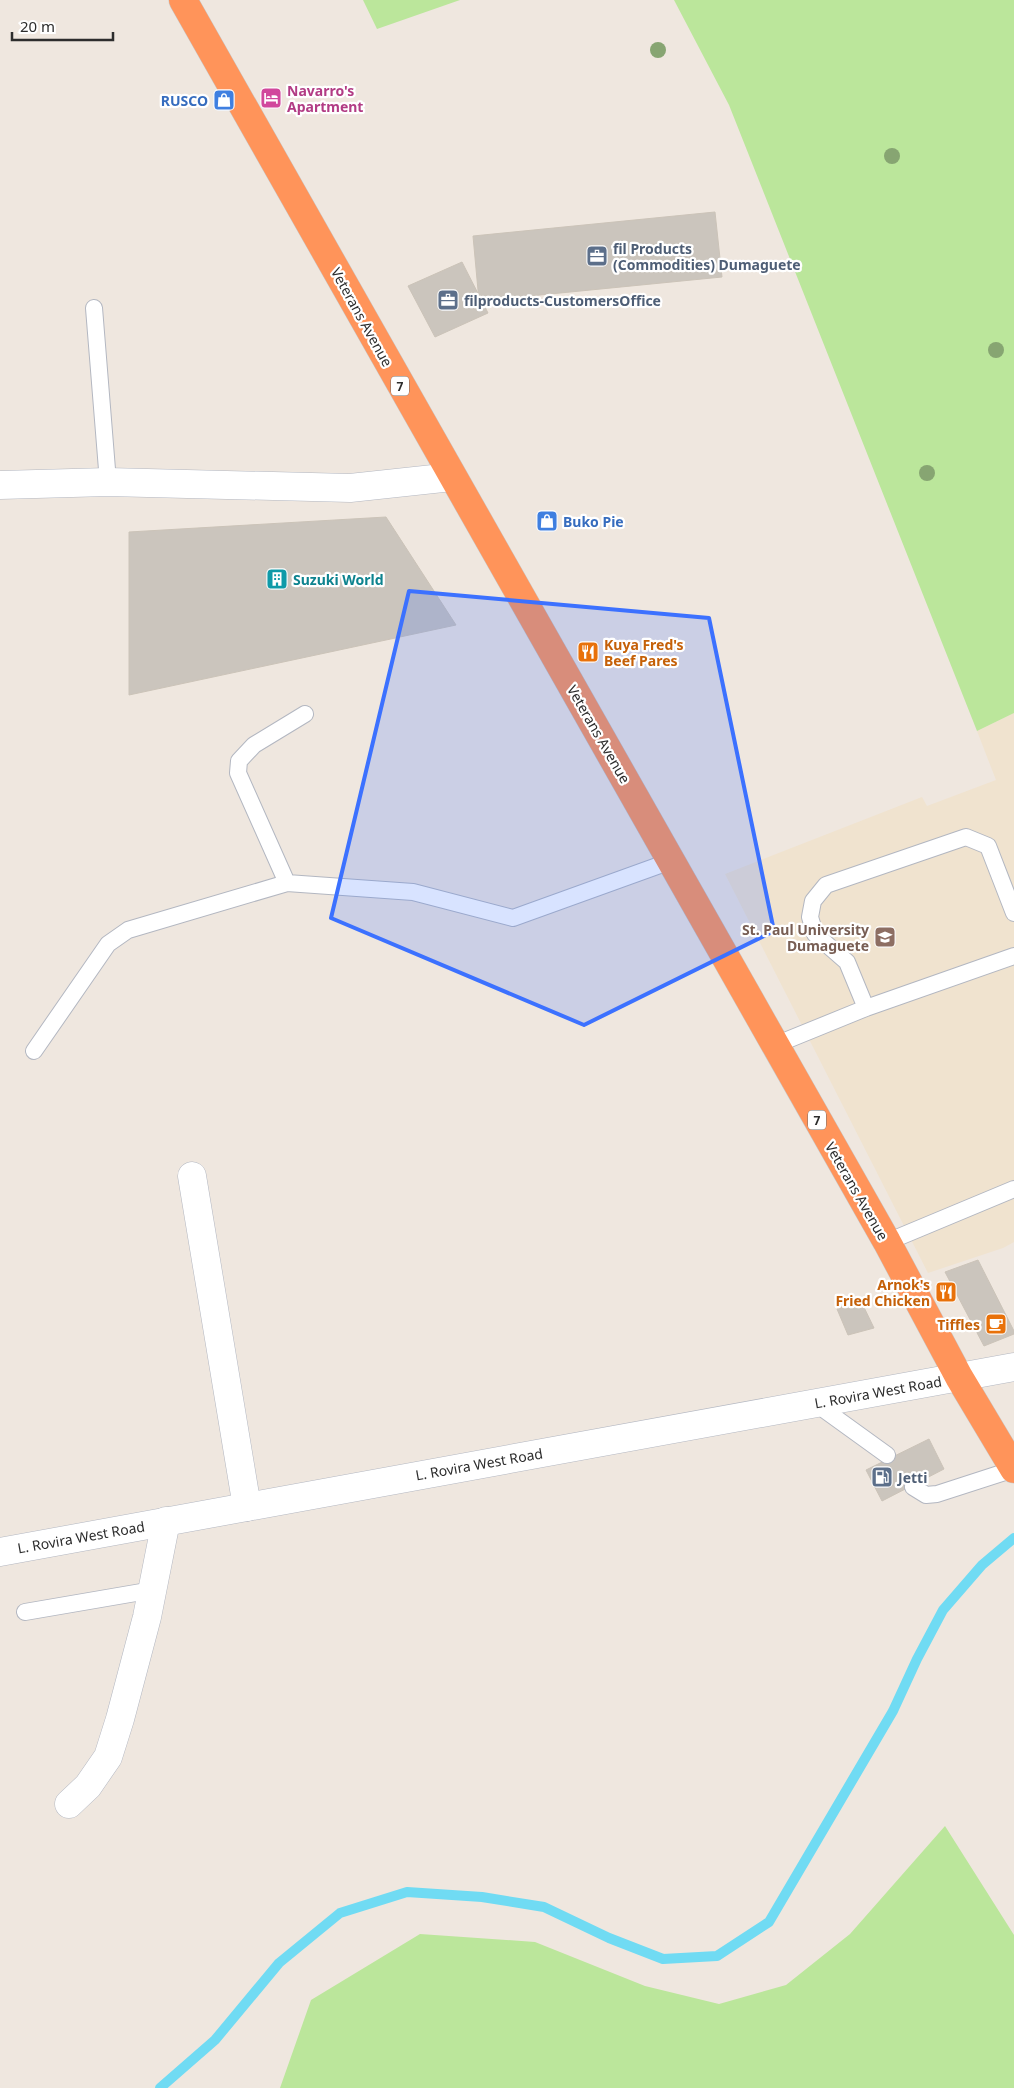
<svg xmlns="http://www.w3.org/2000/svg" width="1014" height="2088" viewBox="0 0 1014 2088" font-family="'Noto Sans',sans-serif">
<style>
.education{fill:#f0e3cf}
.green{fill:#bbe69b}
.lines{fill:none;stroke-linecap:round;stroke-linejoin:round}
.stream{stroke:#70dbf3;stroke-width:10}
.building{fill:#cbc5bd;stroke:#cbc3b8}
.lane-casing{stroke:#b3b7c1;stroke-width:18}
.street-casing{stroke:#b3b7c1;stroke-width:29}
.secondary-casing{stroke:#b3b7c1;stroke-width:29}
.highway-casing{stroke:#c8c8c8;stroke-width:29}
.lane{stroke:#fff;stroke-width:16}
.street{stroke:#fff;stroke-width:28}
.secondary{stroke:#fff;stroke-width:28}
.highway{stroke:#ff945a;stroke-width:28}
.tree{fill:#87a572}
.marked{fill:#3c71ff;fill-opacity:0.2;stroke:#3c71ff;stroke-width:4;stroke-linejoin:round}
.labels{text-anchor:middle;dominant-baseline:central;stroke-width:4.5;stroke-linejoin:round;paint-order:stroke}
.shield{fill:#fff;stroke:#6c6c6c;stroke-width:1}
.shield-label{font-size:12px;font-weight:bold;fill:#2d2d2d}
.hotel-label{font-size:14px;font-weight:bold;fill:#b23c85;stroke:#fff;text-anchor:start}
.shop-label{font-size:14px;font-weight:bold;fill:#366cbe;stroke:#fff;text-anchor:end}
.service-label{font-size:14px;font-weight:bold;fill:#4e5e75;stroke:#fff;text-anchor:start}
.street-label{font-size:14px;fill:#2d2d2d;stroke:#fff}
.culture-label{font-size:14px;font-weight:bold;fill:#0d838f;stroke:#fff;text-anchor:start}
.food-label{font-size:14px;font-weight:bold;fill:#c56008;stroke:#fff;text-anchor:end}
.education-label{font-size:14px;font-weight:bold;fill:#785e54;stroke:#fff;text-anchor:end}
</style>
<rect width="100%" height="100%" fill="#efe7df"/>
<path class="education" d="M1014 713V1242L1003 1248 928 1273 725 874 922 797 927 806 996 780 977 731Z"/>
<path class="green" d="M363 0H460L377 29Z
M674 0H1014V713L977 731 729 105Z
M945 1826 1014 1935V2088H280L311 2000 420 1934 535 1942 645 1986 719 2004 786 1985 850 1934Z"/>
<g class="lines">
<path class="stream" d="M160 2088 215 2040 279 1963 340 1913 407 1892 482 1897 544 1907 609 1938 663 1959 717 1956 769 1922 893 1711 917 1659 943 1610 982 1565 1014 1538"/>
</g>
<path class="building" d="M715 212 722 277 479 301 473 236Z
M462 262 488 313 435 337 408 286Z
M386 517 456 625 129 695V532Z
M978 1260 1014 1331V1334L984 1346 945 1272Z
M860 1299 874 1328 848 1335 837 1309Z
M929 1439 944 1469 882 1501 866 1470Z"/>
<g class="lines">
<g class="lane-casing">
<path id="lane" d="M94 308 108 482
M287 883 238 773 239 761 254 745 305 714
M866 1008 847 962 815 934 810 917 813 901 826 885 966 837 988 846 1014 913
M775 1045 866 1008 1014 956
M34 1051 108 944 128 930 287 883 413 892 513 918 671 861
M887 1242 1014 1189
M815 1403 887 1455
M913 1487 926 1495 937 1494 1014 1469
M25 1612 153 1590"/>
</g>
<g class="street-casing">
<path id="street" d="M0 485 108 482 350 488 452 477
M192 1176 247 1507
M69 1804 88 1786 108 1757 120 1719 147 1617 166 1521"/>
</g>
<g class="secondary-casing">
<path id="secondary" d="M0 1552 1014 1367"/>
</g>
<g class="highway-casing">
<path id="highway" d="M183 0 887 1242 959 1377 1014 1469"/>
</g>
<use href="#lane" class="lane"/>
<use href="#street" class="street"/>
<use href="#secondary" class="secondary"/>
<use href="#highway" class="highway"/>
</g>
<g class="tree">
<circle cx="658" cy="50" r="8"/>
<circle cx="892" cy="156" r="8"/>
<circle cx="996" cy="350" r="8"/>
<circle cx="927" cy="473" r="8"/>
</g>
<path class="marked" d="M409 591 709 618 774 931 584 1025 331 918Z"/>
<defs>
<g id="hotel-square" transform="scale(1.125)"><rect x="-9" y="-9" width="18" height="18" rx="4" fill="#d1479c" stroke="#fff"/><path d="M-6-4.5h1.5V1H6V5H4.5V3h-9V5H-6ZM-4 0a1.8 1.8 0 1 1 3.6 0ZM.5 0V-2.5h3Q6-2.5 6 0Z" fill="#fff"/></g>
<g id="shop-square" transform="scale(1.125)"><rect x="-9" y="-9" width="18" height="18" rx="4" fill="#3f7fe0" stroke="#fff"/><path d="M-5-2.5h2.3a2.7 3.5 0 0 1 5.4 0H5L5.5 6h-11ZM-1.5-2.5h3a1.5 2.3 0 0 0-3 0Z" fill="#fff"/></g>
<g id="office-square" transform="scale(1.125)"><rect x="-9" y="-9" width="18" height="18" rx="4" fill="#5c6f8a" stroke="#fff"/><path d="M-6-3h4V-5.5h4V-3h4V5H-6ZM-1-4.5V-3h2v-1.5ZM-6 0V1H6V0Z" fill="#fff"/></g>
<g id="building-square" transform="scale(1.125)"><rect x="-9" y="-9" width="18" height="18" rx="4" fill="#0f9aa8" stroke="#fff"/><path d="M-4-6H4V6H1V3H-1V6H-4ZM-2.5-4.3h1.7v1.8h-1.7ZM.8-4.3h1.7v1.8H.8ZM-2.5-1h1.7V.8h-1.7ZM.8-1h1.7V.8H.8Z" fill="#fff"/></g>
<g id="restaurant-square" transform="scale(1.125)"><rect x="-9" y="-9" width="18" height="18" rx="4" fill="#e8710a" stroke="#fff"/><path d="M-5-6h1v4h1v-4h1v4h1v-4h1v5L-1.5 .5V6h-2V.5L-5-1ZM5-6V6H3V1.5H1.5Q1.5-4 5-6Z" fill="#fff"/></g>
<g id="university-square" transform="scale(1.125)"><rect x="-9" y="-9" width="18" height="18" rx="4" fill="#8d6e63" stroke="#fff"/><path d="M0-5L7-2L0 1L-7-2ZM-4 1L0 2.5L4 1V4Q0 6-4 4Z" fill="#fff"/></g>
<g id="cafe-square" transform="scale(1.125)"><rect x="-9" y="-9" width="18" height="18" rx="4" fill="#e8710a" stroke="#fff"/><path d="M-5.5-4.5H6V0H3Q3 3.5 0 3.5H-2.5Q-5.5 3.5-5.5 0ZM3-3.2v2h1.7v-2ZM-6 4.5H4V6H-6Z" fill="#fff"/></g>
<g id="fuel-square" transform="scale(1.125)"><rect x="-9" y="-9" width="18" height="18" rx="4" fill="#5c6f8a" stroke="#fff"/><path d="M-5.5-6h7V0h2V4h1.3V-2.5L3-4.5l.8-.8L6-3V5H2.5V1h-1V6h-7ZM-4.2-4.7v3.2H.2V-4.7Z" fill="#fff"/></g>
</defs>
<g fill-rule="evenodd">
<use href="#hotel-square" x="271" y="98"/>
<use href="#shop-square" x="224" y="100"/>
<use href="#office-square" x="597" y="256"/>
<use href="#office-square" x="448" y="300"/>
<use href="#shop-square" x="547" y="521"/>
<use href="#building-square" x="277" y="579"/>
<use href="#restaurant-square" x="588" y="652"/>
<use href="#university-square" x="885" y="937"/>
<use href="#restaurant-square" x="946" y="1292"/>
<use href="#cafe-square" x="996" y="1324"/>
<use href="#fuel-square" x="882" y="1477"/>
</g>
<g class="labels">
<g class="shield">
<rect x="391" y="376.5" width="18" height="19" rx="4"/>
<rect x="808" y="1110.5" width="18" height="19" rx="4"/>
</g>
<g class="shield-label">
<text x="400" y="386">7</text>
<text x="817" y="1120">7</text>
</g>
<g class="hotel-label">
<text x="287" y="90">Navarro's<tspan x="287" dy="16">Apartment</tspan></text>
</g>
<g class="shop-label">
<text x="208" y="100">RUSCO</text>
<text x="563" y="521" text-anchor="start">Buko Pie</text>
</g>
<g class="service-label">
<text x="613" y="248">fil Products<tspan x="613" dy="16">(Commodities) Dumaguete</tspan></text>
<text x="464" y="300">filproducts-CustomersOffice</text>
<text x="898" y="1477">Jetti</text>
</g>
<g class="street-label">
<text transform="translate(362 317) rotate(61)">Veterans Avenue</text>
<text transform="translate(599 734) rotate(60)">Veterans Avenue</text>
<text transform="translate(857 1191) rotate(60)">Veterans Avenue</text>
<text transform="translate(878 1392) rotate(-10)">L. Rovira West Road</text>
<text transform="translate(479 1464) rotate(-10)">L. Rovira West Road</text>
<text transform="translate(81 1537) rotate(-10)">L. Rovira West Road</text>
</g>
<g class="culture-label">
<text x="293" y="579">Suzuki World</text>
</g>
<g class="food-label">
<text x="604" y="644" text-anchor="start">Kuya Fred's<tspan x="604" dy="16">Beef Pares</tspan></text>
<text x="930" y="1284">Arnok's<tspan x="930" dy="16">Fried Chicken</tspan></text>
<text x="980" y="1324">Tiffles</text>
</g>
<g class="education-label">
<text x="869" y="929">St. Paul University<tspan x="869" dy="16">Dumaguete</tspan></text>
</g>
</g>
<path d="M12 32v8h101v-8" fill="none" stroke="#2d2d2d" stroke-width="2.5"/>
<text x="20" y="32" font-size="15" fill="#2d2d2d" stroke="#ffffff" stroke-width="4" paint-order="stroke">20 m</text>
</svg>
